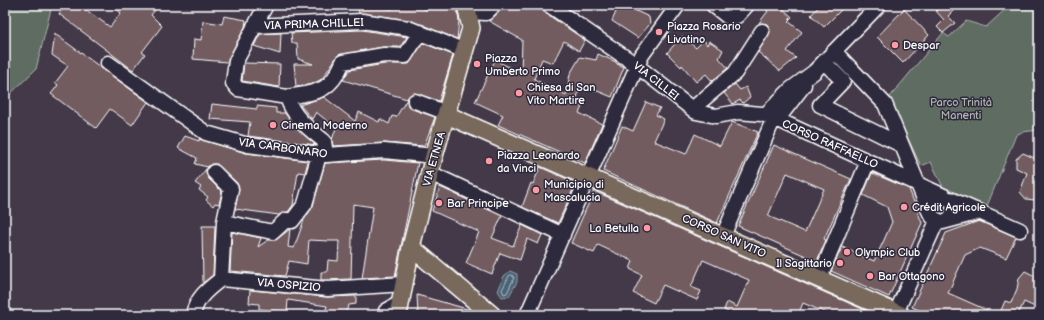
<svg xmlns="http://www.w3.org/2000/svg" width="1044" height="320" viewBox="0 0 1044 320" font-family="'Balsamiq Sans',sans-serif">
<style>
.green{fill:#5f6c62;stroke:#afb6b0}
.water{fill:#4a6275;stroke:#92a1ac}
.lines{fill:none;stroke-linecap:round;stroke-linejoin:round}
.shore{stroke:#b7c0c8;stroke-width:1}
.building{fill:#725c60;stroke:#fff;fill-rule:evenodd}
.minor-casing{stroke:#fff;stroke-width:17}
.major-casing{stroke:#fff;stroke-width:20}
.minor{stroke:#2f2a3d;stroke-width:14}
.major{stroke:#78695c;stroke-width:17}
.poi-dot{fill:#ff9aa2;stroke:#2f2a3d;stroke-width:1.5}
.labels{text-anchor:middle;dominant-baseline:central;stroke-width:3;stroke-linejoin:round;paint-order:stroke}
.street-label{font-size:11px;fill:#fff;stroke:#2f2a3d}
.poi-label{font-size:11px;fill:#fff;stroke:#2f2a3d;text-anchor:start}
.park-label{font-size:11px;fill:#afb6b0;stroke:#2f2a3d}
</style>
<rect width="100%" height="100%" fill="#433948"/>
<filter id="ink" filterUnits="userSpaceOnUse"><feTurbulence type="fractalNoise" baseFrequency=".025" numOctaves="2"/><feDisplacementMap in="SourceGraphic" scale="8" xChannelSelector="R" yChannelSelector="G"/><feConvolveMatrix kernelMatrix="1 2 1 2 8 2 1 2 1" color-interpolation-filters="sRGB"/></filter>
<g filter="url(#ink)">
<path class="green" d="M5 5H52L36 69 5 99Z
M1010 5H1039V130L1022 132 1016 135 987 206 943 187 931 162 921 166 889 98 943 33 949 37 966 21 986 27Z"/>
<path class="water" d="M510 271 517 274V282L509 296 502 297 498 291 504 276Z"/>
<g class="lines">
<path class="shore" d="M512 275 514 278 507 293 504 294 502 290 509 276Z"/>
</g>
<path class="building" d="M64 5H79L110 27 121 13 112 5H159L151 15 162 26 142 52 145 54 133 70 59 14Z
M357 5H373L392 9 394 5H415L427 10 429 5H456L459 21 457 39 409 20 359 13Z
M502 5H541L544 12 585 40 579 51 564 41 553 63 542 59 534 79 566 95 570 74 580 57 596 60 598 54 616 62 617 64 624 67 612 97 580 84 576 104 582 107 579 113 602 124 585 163 498 125 503 115 475 102 495 60 521 73 522 40 489 21 500 11Z
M619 5H640L636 11 649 17 650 24 638 38 612 21Z
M761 5H779L792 17 788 21 802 32 787 51 796 58 780 71 758 52 770 31 767 24 759 23 768 11Z
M820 5H846L824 27 811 15Z
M942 5H959L948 16 955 23 943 33 937 27 944 20 936 11Z
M904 9 929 35 903 63 877 37Z
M224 16 246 20 245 27 227 62 193 59 194 39 201 40 203 21 222 24Z
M362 30 407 37 400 47H383L338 55 322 79 312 84 296 87 294 64H313L298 59 297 43H292L291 33Z
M281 33 280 54 254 46 260 34Z
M55 34 148 102 132 125 110 109 96 128 51 94 58 85 55 83 68 66 52 55Z
M682 36 696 48 704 40 707 45 709 41 723 50 719 58 728 68 712 81 706 74 696 82 682 65 681 67 667 53Z
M423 43 453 55 439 101 414 93 407 98 408 106 412 109 435 117 424 146 384 143 333 146 332 140 336 128 316 112 312 119 300 105 324 97 355 121 359 112 379 122 380 119 389 124 392 116 396 117 407 99 343 80 349 70 385 64H409Z
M244 63 280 64 279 87 242 81Z
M735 84 740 90 746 87 750 97 743 103 740 100 733 104 724 93Z
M646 102 660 108 656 115 664 119 654 141 686 154 695 134 720 146 732 122 758 132 717 223 603 171 622 126 633 131Z
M212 104 257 109V106L276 108V113H285L296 128 316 145 248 136 250 122 210 119Z
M185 136 199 141V139L246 153 308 161 305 173 298 172 293 205 288 212 279 215 235 209 239 190 237 183 217 164H211L208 167 195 164 197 158 178 148Z
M774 145 851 179 824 239 826 240 817 261 738 226ZM787 173 824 189 805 232 768 216Z
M1023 153 1039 160V188L1034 200 1026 199 1020 192 1027 173 1016 168V159Z
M384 160 418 163 395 276 362 278 373 207 353 204 351 279 321 280V272H327L328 260 338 261 339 241H330L309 240 307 264 289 261 285 276 230 271 232 232 261 238 258 247 268 240H276L290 229 288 247 294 248 304 220 313 206 325 163Z
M540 167 576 183 558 223 522 207 531 183 533 184Z
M206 169 208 178 222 192 219 204 215 203 213 206 206 200 208 197 199 190 201 187 195 183Z
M872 173 909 189 922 223 889 297 831 271 842 247 874 261 884 240 892 222 887 207 863 195Z
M440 187 502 216 492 238 513 246 522 225 542 235 538 244 527 239 520 260 500 253 492 274 466 263 479 232 432 211Z
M594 191 683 230 876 315H831L803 303 798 315H734L724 310 727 302 737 307 749 280 703 260 691 287 701 291 697 300 663 285 654 303 633 293 642 275 630 269 633 261 598 245 594 253 571 243Z
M979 221 1016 237 1006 258 980 248 965 255 948 293 998 315H930L912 307 946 233Z
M202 226H215L213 275 203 283Z
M1025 271 1039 278V309L1024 302 1018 315H999L1005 301 1011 303 1017 289 1019 278Z
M250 290 327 297 356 296V304L349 305 344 315H331L325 312 327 306 288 300 287 312 259 309V304L249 303Z
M417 295 471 310 476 315H418Z"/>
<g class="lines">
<g class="minor-casing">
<path id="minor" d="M266 5 236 61 233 83 238 89 287 97C293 117 308 128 324 141L326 155
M549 5 632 62 696 112 716 116 738 112 762 114 774 118
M713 5 728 17 737 16 747 5
M467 12 486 13 494 5
M254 26 362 21 408 28 465 51
M834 51 885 104 929 211
M824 62 843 81 820 105 901 145
M108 63 206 133 248 145 326 155 384 151 434 156
M287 97C317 92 330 93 343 62L384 55 405 56 420 32
M415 101 447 113
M692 109 735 73 762 31
M765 115 791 89 814 72 879 5
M777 120 804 85
M214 172 231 189 224 222
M430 173 563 235
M950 199 1020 230
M948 220C961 207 948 190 933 200L929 211C932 218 935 220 943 222L980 212
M723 236 774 118 944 196
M221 279 224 222 273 232 286 220 292 221 305 204 319 155
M819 279 868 161
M193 315C196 298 208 289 221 279L328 289 404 284
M386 315V311L400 303
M527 315 642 55 678 5
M895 315 937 221"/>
</g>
<g class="major-casing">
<path id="major" d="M447 115 901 315
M411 247 492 315
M398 315 411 247 434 156 471 28 466 5"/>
</g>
<use href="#minor" class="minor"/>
<use href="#major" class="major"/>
</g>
</g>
<g class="poi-dot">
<circle cx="659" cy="32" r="4"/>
<circle cx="895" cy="45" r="4"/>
<circle cx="477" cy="64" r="4"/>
<circle cx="519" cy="93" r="4"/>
<circle cx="273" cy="125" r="4"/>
<circle cx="489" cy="161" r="4"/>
<circle cx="536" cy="190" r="4"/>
<circle cx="439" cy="203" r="4"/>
<circle cx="904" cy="207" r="4"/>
<circle cx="647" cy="228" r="4"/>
<circle cx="847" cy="252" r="4"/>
<circle cx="840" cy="263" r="4"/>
<circle cx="870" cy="276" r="4"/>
</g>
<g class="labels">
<g class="street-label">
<text transform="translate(314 24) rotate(-2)">VIA PRIMA CHILLEI</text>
<text transform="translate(656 81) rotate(38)">VIA CILLEI</text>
<text transform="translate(830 144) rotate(24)">CORSO RAFFAELLO</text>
<text transform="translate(283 148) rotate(8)">VIA CARBONARO</text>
<text transform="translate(434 159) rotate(-74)">VIA ETNEA</text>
<text transform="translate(724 236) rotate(24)">CORSO SAN VITO</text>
<text transform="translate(289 285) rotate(5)">VIA OSPIZIO</text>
</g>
<g class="poi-label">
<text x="667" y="26">Piazza Rosario<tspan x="667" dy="13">Livatino</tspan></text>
<text x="903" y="45">Despar</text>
<text x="485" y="58">Piazza<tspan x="485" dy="13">Umberto Primo</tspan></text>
<text x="527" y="87">Chiesa di San<tspan x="527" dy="13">Vito Martire</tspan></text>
<text x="281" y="125">Cinema Moderno</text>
<text x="497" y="155">Piazza Leonardo<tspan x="497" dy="13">da Vinci</tspan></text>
<text x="544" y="184">Municipio di<tspan x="544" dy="13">Mascalucia</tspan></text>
<text x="447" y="203">Bar Principe</text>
<text x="912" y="207">Crédit Agricole</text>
<text x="639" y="228" text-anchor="end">La Betulla</text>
<text x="855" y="252">Olympic Club</text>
<text x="832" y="263" text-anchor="end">Il Sagittario</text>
<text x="878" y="276">Bar Ottagono</text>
</g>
<g class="park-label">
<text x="961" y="102">Parco Trinità<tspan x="961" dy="13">Manenti</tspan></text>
</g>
</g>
<rect width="1044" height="320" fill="none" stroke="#2f2a3d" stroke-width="20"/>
<rect x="10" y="10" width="1024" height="300" fill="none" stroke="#fff" stroke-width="1.5" filter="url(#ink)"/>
</svg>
